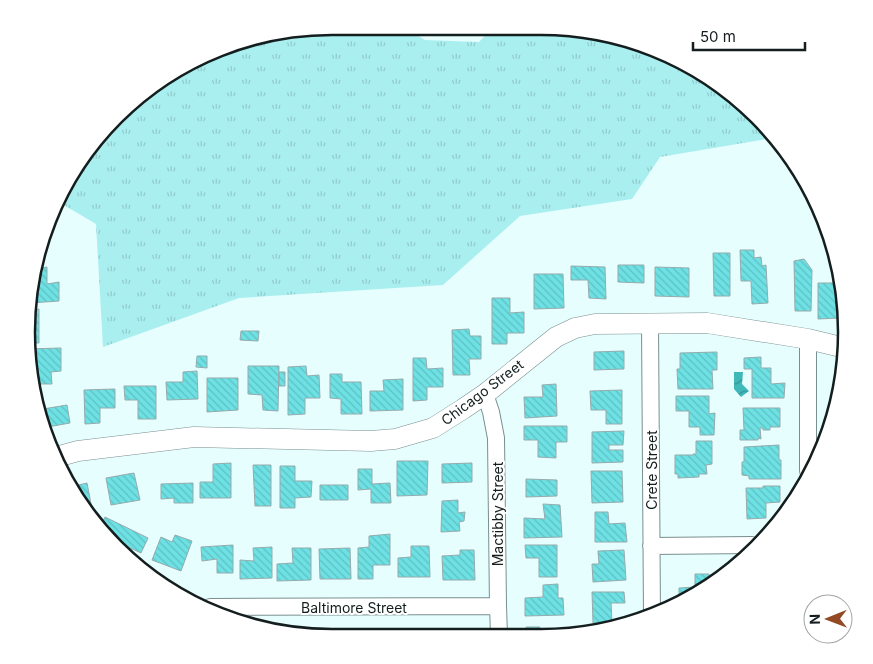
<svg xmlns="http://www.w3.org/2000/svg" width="873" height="664" viewBox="0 0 873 664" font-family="Inter,sans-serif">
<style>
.grass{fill:url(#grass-tufts)}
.water{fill:url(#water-waves)}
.building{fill:url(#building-back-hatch);stroke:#95abac}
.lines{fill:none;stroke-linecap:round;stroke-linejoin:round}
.minor-casing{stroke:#7a8f8f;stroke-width:18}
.tertiary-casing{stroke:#7a8f8f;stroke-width:21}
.minor{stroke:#fff;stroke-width:16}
.tertiary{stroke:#fff;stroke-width:20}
.labels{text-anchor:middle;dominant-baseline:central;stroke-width:4;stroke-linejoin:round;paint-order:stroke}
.street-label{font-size:14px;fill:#151e1e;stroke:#fff}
.rim{fill:none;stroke:#151e1e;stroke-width:2.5}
</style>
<defs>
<pattern id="grass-tufts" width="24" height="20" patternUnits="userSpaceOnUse" patternTransform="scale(1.25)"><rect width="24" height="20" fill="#aaeff0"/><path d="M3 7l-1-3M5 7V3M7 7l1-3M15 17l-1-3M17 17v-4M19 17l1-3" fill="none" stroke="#91cccd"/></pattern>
<pattern id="water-waves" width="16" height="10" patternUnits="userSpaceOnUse" patternTransform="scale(1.25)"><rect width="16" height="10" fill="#3fb8ba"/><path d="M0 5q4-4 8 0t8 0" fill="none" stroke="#349597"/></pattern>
<pattern id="building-back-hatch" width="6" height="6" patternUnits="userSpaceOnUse" patternTransform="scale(1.25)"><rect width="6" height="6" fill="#6ee1e4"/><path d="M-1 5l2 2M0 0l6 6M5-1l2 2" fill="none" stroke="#5ec1c3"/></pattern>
</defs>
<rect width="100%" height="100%" fill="#e6fefe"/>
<path class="grass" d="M332 26H402L425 40 479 42 493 27H561L620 37 727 89 773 138 660 157 632 199 520 216 443 285 239 298 103 347 96 224 57 201 58 197 116 116 179 67 253 37Z"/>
<path class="water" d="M734 372H743L742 384 749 391 741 397 734 389Z"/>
<path class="building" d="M740 250H754V258L761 257 762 266 766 265 768 303 752 304 751 281H741Z
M713 253H730V296H714Z
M38 255H43V262L35 263Z
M804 259 812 270 811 311H795L794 261Z
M618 265H644V283L618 282Z
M571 266 605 267 606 299 589 298 588 280H571Z
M47 267V284L59 282V301L30 303 33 269Z
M655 267 689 268V297L655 296Z
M534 274H563L564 308 534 309Z
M818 283H841V318L818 319Z
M492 298H510V313L524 312V333H507V344H492Z
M39 309V343H27L30 310Z
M469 329 470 336H481V359H469L470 375H453L452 330Z
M241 331H259L258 341 240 340Z
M61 348V371L51 372 52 384H33L27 349Z
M624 351V369L594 370V352Z
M717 352V370H712L713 389H678L677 369H680V353Z
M197 356H207V368L196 367Z
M761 357V368H771V384L785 383 784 398H752V369H744V358Z
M413 358H426L427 369 443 368V387H427V400L413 401Z
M248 366H279L278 411 263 410 262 395 248 394Z
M306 366 307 376 319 375 320 398H305V414L288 415V367Z
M197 371 198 399 167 400 166 382H183V372Z
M279 372H285V386H279Z
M330 374H342V382H361L362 414H341V399L330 398Z
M835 377H841V391L836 404Z
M207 378H238V410L207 412Z
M403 379V410L370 411V391H384L383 380Z
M556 384 557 416 525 418 524 397H543L542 385Z
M124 386H156V419H138V400H125Z
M115 389V408H100V423L85 424 84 390Z
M622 390V424H606V410H591L590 391Z
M676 396H709V414L715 413 714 435H700V427H689V411H676Z
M36 398H41L43 409 67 405 70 423 42 428Z
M743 408H780V427H770V430H763V428H760L761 439 758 438V440H740V430H744Z
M524 426H567V442H556V458L538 457V440H524Z
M624 431 623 445H609V450H623V462L592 463V432Z
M696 441H712V464L706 465 707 474H699V477L678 478V474H675V455H693V454H696Z
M779 445V460H781V479H749V476L742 475V462H744V447Z
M397 461H428L427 495 397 496Z
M231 463V498H200V482H213V464Z
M472 463V482L442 483V464Z
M253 465H271V506H255Z
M280 466H295V481H312L311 497 295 498V508H280Z
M358 469H372V484L390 483 391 503H371V489L358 490Z
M591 471H622L623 502 592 503Z
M134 473 140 500 111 505 106 478Z
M526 479 557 480V496L526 497Z
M87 483 93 514 89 515 78 502 70 487Z
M193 483V503H174V498L161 499V484Z
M320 485H348V500H320Z
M763 486H780V502L766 503V518L747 519 746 488H763Z
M458 500V513L465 512 464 521 459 522 460 531 441 532 442 501Z
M543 504 560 505 562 537 524 538V518L545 519Z
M595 512H608L609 524 625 523 627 542H595Z
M105 517 148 538 141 553 109 538 100 527Z
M390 534V565H373V579H358V548L369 547V536Z
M175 535 192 541 181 571 152 560 161 537 172 542Z
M233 545V573H217V559L202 561 201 547Z
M525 545H557V577H539V558H526Z
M411 546H429L430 577H398V558L411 557Z
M272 547V578L240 579V560L254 561 253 548Z
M292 548H311V580L277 581V564L293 563Z
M350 548 351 579H320L319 549Z
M460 550H474L475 580H443L442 556 460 555Z
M624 550 626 580 593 582 592 564H599L598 551Z
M715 573H724L714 583V578H715Z
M695 574H709V587L679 603V588L695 587Z
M558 584V598H563L564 615 525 616V598L543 597V585Z
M592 592H624L625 603H611L612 622 593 623Z
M526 627H540V635H526Z
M426 630 427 635H409V631Z
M475 630V635H433V634H443V631Z
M330 631H349V635H330Z
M284 632H306V635H292Z"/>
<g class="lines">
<g class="minor-casing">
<path id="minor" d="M650 324 652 616
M808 339V471
M485 394 491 412 496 438 498 606 499 635
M651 546 752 545
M210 607 498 606"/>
</g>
<g class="tertiary-casing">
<path id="tertiary" d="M56 457 78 451 194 437 371 441 395 439 433 428 463 409 485 394 556 337 575 328 595 324 707 323 808 339 841 347"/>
</g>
<use href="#minor" class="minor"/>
<use href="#tertiary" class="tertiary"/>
</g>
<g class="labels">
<g class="street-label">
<text transform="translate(482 392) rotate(-37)">Chicago Street</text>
<text transform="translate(651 470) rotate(-90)">Crete Street</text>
<text transform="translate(497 514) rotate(-90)">Mactibby Street</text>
<text x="354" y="607">Baltimore Street</text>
</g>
</g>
<path d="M0 0H873V664H0ZM332 35H541A297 297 0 0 1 838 332V332A297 297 0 0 1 541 629H332A297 297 0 0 1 35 332V332A297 297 0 0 1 332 35Z" fill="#fff" fill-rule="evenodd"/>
<path class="rim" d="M332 35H541A297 297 0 0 1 838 332V332A297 297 0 0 1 541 629H332A297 297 0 0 1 35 332V332A297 297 0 0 1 332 35Z"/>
<g transform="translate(828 619) rotate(269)"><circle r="24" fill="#ffffff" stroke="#a1a5a5"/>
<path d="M0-4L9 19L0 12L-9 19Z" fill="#914a24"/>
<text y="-8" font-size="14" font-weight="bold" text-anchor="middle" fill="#151e1e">N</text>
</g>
<path d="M693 42v8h112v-8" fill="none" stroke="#151e1e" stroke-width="2.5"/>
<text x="700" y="42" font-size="15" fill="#151e1e" stroke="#ffffff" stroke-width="4" paint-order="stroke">50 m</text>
</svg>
